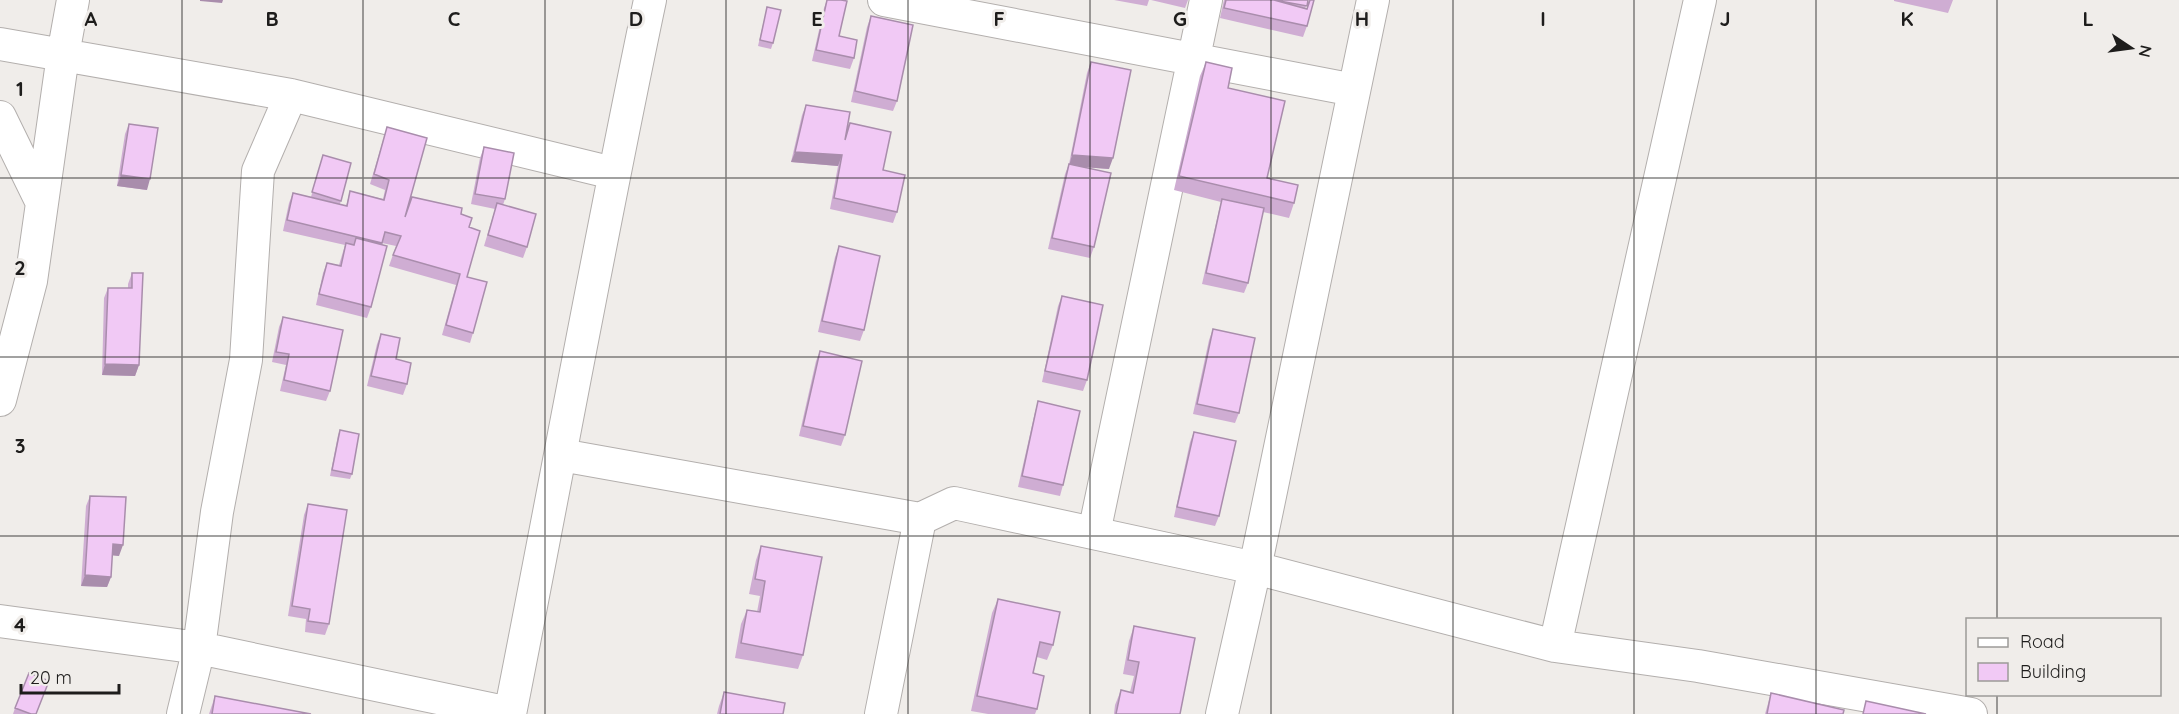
<svg xmlns="http://www.w3.org/2000/svg" width="2179" height="714" viewBox="0 0 2179 714" font-family="Quicksand,sans-serif">
<style>
.lines{fill:none;stroke-linecap:round;stroke-linejoin:round}
.minor-casing{stroke:#b3afad;stroke-width:34}
.minor{stroke:#fff;stroke-width:32}
.wall{fill:#cfadd3}
.shaded-wall{fill:#a98dac}
.building{fill:#f1c9f5;stroke:#a98dac;stroke-width:1.5}
.grid{fill:none;stroke:#1e1d1c;stroke-width:1.5;stroke-opacity:0.55}
.grid-label{font-size:20px;text-anchor:middle;font-weight:bold;fill:#1e1d1c;stroke:#f0edea;stroke-width:6;stroke-linejoin:round;paint-order:stroke}
</style>
<rect width="100%" height="100%" fill="#f0edea"/>
<g class="lines">
<g class="minor-casing">
<path id="minor" d="M884 0 1354 90
M0 44 291 95 613 173
M0 117 42 203
M0 400 31 281 63 55 73 0
M561 455 920 519 954 503 1255 568 1555 646 1698 666 1971 714
M1094 533 1206 0
M0 621 199 648 510 713
M1555 646 1700 0
M183 714 199 648 217 512 246 360 258 171 291 95
M510 714C557 476 600 237 650 0
M881 714 920 519
M1222 714 1255 568 1373 0"/>
</g>
<use href="#minor" class="minor"/>
</g>
<path class="wall" d="M827 0 839 36 854 58 850 69 812 61 824 8Z
M1114 0H1149L1147 6Z
M1151 0H1188L1185 8Z
M1224 0H1308L1305 9 1307 26 1303 37 1220 18Z
M1894 0H1953L1948 13 1894 1Z
M767 7 773 43 771 49 758 46Z
M871 16 897 101 893 111 851 102 867 27Z
M1091 62 1109 169 1084 167 1094 247 1090 258 1048 249 1065 174 1069 164 1087 73Z
M1206 62 1228 88 1267 178 1294 203 1289 218 1263 212 1248 283 1244 293 1202 284 1219 210 1221 202 1174 190 1200 76Z
M806 105 846 135 850 123 883 170 897 212 893 223 830 209 838 166 791 162 802 115Z
M129 124 147 190 117 186 125 134Z
M387 127 406 214H461L469 227 467 277 473 333 470 343 442 335 456 285 389 266 396 246 382 243 371 307 367 318 316 305 323 273 327 263 339 265 345 245 283 231 289 203 293 193 311 197 321 161 351 163 340 204 346 206 350 191 383 199 385 190 370 184Z
M484 147 505 199 503 205 527 247 523 258 484 246 495 209 471 204 480 158Z
M839 246 864 330 860 341 818 332 835 257Z
M132 273 139 365 135 376 102 375 104 298 108 288H128V284Z
M1062 296 1087 380 1083 391 1042 382 1058 306Z
M283 317 330 391 326 401 280 391 286 365 272 362 279 327Z
M1213 329 1239 413 1235 423 1193 414 1209 340Z
M381 334 396 359 407 384 403 395 367 386 377 344Z
M820 351 845 435 841 446 799 436 816 361Z
M1038 401 1063 485 1060 496 1018 487 1035 412Z
M340 430 352 474 350 479 330 476 338 435Z
M1194 432 1219 516 1215 526 1174 517 1190 442Z
M90 496 119 556 112 555 111 577 107 587 81 586 86 506Z
M308 504 329 624 325 635 305 632 306 619 288 616 304 515Z
M761 546 803 655 798 669 735 658 741 624 747 610 757 612 760 596 749 594 756 560Z
M998 599 1053 645 1047 660 1037 657 1033 673 1037 709 1035 714H988L971 711 992 613Z
M1134 626 1180 714H1114L1115 705 1121 690 1130 692 1134 676 1123 674 1129 641Z
M724 692 783 714H717L719 706Z
M1771 693 1843 714H1765Z
M215 696 311 714H209Z
M15 708 36 714H13Z"/>
<path class="shaded-wall" d="M200 0H223L222 3 200 1Z
M795 152 842 155 838 166 791 162Z
M1072 155 1113 158 1109 169 1069 166Z
M121 175 150 179 147 190 117 186Z
M105 364 139 365 135 376 102 375Z
M113 544 123 545 119 556 109 555Z
M85 575 111 577 107 587 81 586Z"/>
<path class="building" d="M827 0H841L847 1 839 36 857 40 854 58 816 50Z
M1226 0H1274L1307 9 1310 0H1314L1307 26 1224 8Z
M1274 0H1308L1307 6Z
M767 7 781 10 773 43 760 40Z
M871 16 913 25 897 101 855 91Z
M1091 62 1131 70 1113 158 1072 155Z
M1206 62 1232 68 1228 88 1285 101 1267 178 1298 185 1294 203 1179 176Z
M806 105 850 112 845 140 850 123 891 132 883 170 905 175 897 212 834 198 842 155 795 152Z
M129 124 158 128 150 179 121 175Z
M387 127 427 138 405 217 412 197 462 208 461 214 472 218 469 227 480 231 467 277 487 282 473 333 446 325 460 274 393 255 401 236 385 232 382 243 287 220 293 193 347 206 350 191 384 200 389 180 374 174Z
M484 147 514 153 505 199 475 194Z
M323 155 351 163 341 201 312 192Z
M1069 164 1111 173 1094 247 1052 238Z
M1222 199 1264 208 1248 283 1206 273Z
M497 203 536 214 527 247 488 235Z
M356 238 387 246 371 307 319 294 327 263 341 266 346 243 354 245Z
M839 246 880 256 864 330 822 321Z
M132 273H143L139 365 105 364 108 288H132Z
M1062 296 1103 305 1087 380 1045 371Z
M283 317 343 330 330 391 284 380 289 354 276 352Z
M1213 329 1255 338 1239 413 1197 404Z
M381 334 400 338 396 359 411 363 407 384 371 376Z
M820 351 862 361 845 435 803 426Z
M1038 401 1080 411 1063 485 1022 476Z
M340 430 359 434 352 474 332 470Z
M1194 432 1236 441 1219 516 1177 507Z
M90 496 126 497 123 545 113 544 111 577 85 575Z
M308 504 347 510 329 624 308 621 310 609 292 606Z
M761 546 822 557 803 655 741 643 747 610 760 612 765 581 755 579Z
M998 599 1060 612 1053 645 1040 642 1033 673 1044 676 1037 709 977 696Z
M1134 626 1195 638 1180 714H1116L1121 690 1133 693 1139 662 1128 660Z
M29 673 49 681 36 714H31L15 708Z
M724 692 785 703 783 714H720Z
M1771 693 1844 710 1843 714H1767Z
M215 696 311 714H212Z
M1866 701 1926 714H1863Z"/>
<path class="grid" d="M182 0V714M363 0V714M545 0V714M726 0V714M908 0V714M1090 0V714M1271 0V714M1453 0V714M1634 0V714M1816 0V714M1997 0V620M0 178H2179M0 357H2179M0 536H2179M1997 694V714"/>
<g class="grid-label">
<text x="91" y="26">A</text>
<text x="272" y="26">B</text>
<text x="454" y="26">C</text>
<text x="636" y="26">D</text>
<text x="817" y="26">E</text>
<text x="999" y="26">F</text>
<text x="1180" y="26">G</text>
<text x="1362" y="26">H</text>
<text x="1543" y="26">I</text>
<text x="1725" y="26">J</text>
<text x="1907" y="26">K</text>
<text x="2088" y="26">L</text>
<text x="20" y="96">1</text>
<text x="20" y="275">2</text>
<text x="20" y="453">3</text>
<text x="20" y="632">4</text>
</g>
<rect x="1966" y="618" width="195" height="78" fill="#f0edea" stroke="#9c9a98" stroke-width="1.5"/>
<rect x="1978" y="638" width="30" height="9" fill="#ffffff" stroke="#9c9a98" stroke-width="1.5"/>
<text x="2020" y="648" font-size="18" fill="#1e1d1c">Road</text>
<rect x="1978" y="663" width="30" height="18" fill="#f1c9f5" stroke="#9c9a98" stroke-width="1.5"/>
<text x="2020" y="678" font-size="18" fill="#1e1d1c">Building</text>
<g transform="translate(2131 48) rotate(103)" stroke="#f0edea" stroke-width="4.5" paint-order="stroke">
<path d="M0-4.5L10 22L0 15L-10 22Z" fill="#1e1d1c"/>
<text y="-9" font-size="16" font-weight="bold" text-anchor="middle" fill="#1e1d1c">N</text>
</g>
<path d="M21 684v9h98v-9" fill="none" stroke="#1e1d1c" stroke-width="3"/>
<text x="30" y="684" font-size="18" fill="#1e1d1c" stroke="#f0edea" stroke-width="4.5" paint-order="stroke">20 m</text>
</svg>
